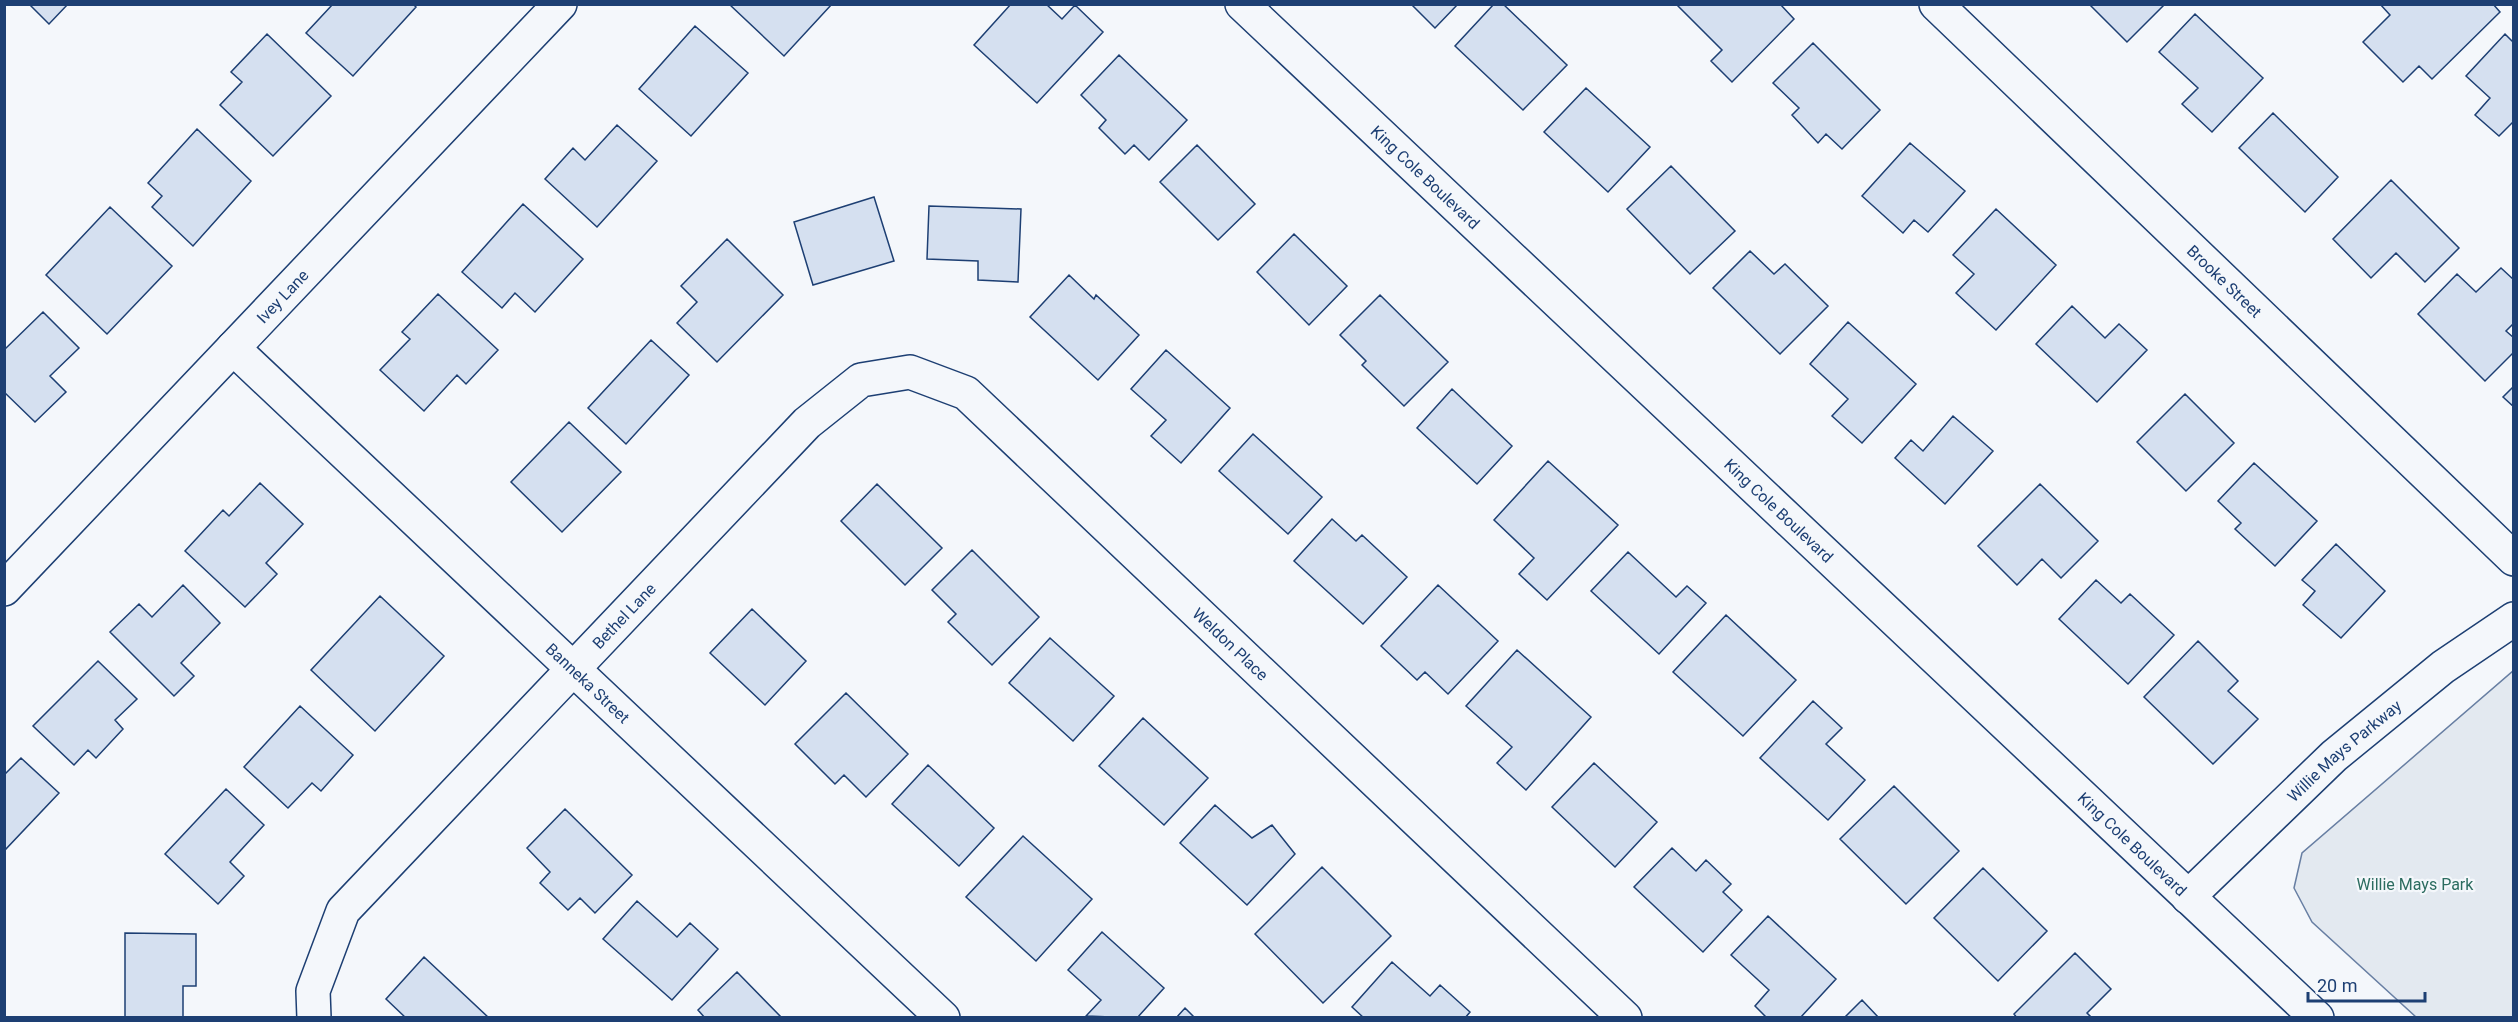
<svg xmlns="http://www.w3.org/2000/svg" width="2518" height="1022" viewBox="0 0 2518 1022" font-family="Roboto,sans-serif">
<style>
.green{fill:#e3e9f0;stroke:#687fa3;stroke-width:1.5}
.building{fill:#d5e0f0;stroke:#1d3f73;stroke-width:1.5}
.lines{fill:none;stroke-linecap:round;stroke-linejoin:round}
.minor-casing{stroke:#1d3f73;stroke-width:36}
.tertiary-casing{stroke:#1d3f73;stroke-width:36}
.minor{stroke:#f4f7fb;stroke-width:33}
.tertiary{stroke:#f4f7fb;stroke-width:33}
.labels{text-anchor:middle;dominant-baseline:central;stroke-width:4.5;stroke-linejoin:round;paint-order:stroke}
.street-label{font-size:16px;fill:#1d3f73;stroke:#f4f7fb}
.park-label{font-size:16px;fill:#2c6c60;stroke:#f4f7fb}
</style>
<rect width="100%" height="100%" fill="#f4f7fb"/>
<path class="green" d="M2513 671V1017H2416L2312 922 2294 888 2302 853Z"/>
<path class="building" d="M29 4H68L49 24Z
M333 4H413L416 7 353 76 306 33Z
M729 4H832L784 56Z
M1011 4H1046L1062 19 1075 5 1103 32 1037 103 974 45Z
M1411 4H1458L1435 28Z
M1494 4H1503L1567 65 1523 110 1455 46Z
M1680 4H1780L1794 19 1732 82 1711 61 1722 50 1678 6Z
M2089 4H2165L2127 42Z
M2380 4H2493L2500 12 2432 79 2419 66 2403 82 2363 42 2390 15Z
M2195 14 2263 78 2212 132 2182 104 2198 88 2159 52Z
M695 26 748 73 691 136 639 89Z
M267 34 331 96 273 156 220 105 242 82 231 72Z
M2505 34 2514 43V121L2499 136 2475 115 2490 98 2466 76Z
M1813 43 1880 110 1842 149 1826 134 1818 143 1792 115 1799 108 1773 83Z
M1119 55 1187 120 1149 160 1134 145 1125 154 1099 128 1106 120 1081 95Z
M1586 88 1650 147 1608 192 1544 132Z
M2273 113 2338 177 2305 212 2239 148Z
M617 125 657 161 597 227 545 179 573 148 585 160Z
M197 129 251 181 193 246 152 207 162 196 148 183Z
M1910 143 1965 191 1928 232 1914 220 1903 233 1862 196Z
M1197 145 1255 204 1218 240 1160 182Z
M1671 166 1735 231 1690 274 1627 209Z
M2391 180 2459 248 2425 282 2396 253 2371 278 2333 239Z
M874 197 894 261 813 285 794 222Z
M523 204 583 259 535 312 515 293 502 308 462 272Z
M929 206 1021 209 1018 282 978 280V261L927 259Z
M110 207 172 266 107 334 46 275Z
M1996 209 2056 265 1996 330 1956 293 1974 274 1953 255Z
M1294 234 1347 286 1309 325 1257 272Z
M727 239 783 295 717 362 677 323 697 302 681 286Z
M1750 251 1774 274 1785 264 1828 306 1780 354 1713 288Z
M2501 268 2514 280V323L2506 331 2514 338V352L2485 381 2418 314 2457 274 2476 292Z
M1069 275 1094 299 1096 295 1139 335 1098 380 1030 317Z
M438 294 498 350 466 384 457 375 424 411 380 370 410 339 402 332Z
M1380 295 1448 362 1404 406 1362 365 1366 361 1340 335Z
M2072 306 2105 338 2119 324 2147 350 2097 402 2036 344Z
M43 312 79 348 50 376 66 392 35 422 4 392V350Z
M1848 322 1916 384 1862 443 1832 416 1848 399 1810 364Z
M651 340 689 375 626 444 588 408Z
M1166 350 1230 408 1181 463 1151 436 1166 420 1131 389Z
M2514 386V407L2503 397Z
M1452 389 1512 446 1477 484 1417 428Z
M2185 394 2234 443 2186 491 2137 442Z
M1953 416 1993 451 1945 504 1895 458 1911 440 1923 451Z
M569 422 621 472 562 532 511 482Z
M1253 434 1322 497 1288 534 1219 471Z
M1548 461 1618 525 1547 600 1519 574 1534 558 1494 520Z
M2254 463 2317 521 2275 566 2235 529 2241 523 2218 501Z
M260 483 303 524 266 563 277 574 245 607 185 551 223 510 229 516Z
M877 484 942 548 905 585 841 521Z
M2040 484 2098 541 2061 578 2042 559 2017 585 1978 546Z
M1332 519 1356 541 1362 535 1407 577 1363 624 1294 561Z
M2336 544 2385 591 2341 638 2303 605 2315 591 2302 580Z
M972 550 1039 617 992 665 948 622 956 614 932 590Z
M1628 552 1676 597 1687 586 1706 603 1659 654 1591 591Z
M2096 580 2121 603 2130 594 2174 635 2128 684 2059 619Z
M183 585 220 623 181 663 194 676 174 696 110 632 139 604 152 617Z
M1438 585 1498 641 1448 694 1425 672 1417 680 1381 646Z
M380 596 444 656 375 731 311 670Z
M752 609 806 661 765 705 710 653Z
M1726 615 1796 680 1743 736 1673 672Z
M1050 638 1114 696 1073 741 1009 683Z
M2198 641 2238 681 2228 691 2258 719 2213 764 2144 697Z
M1517 650 1591 717 1526 790 1497 763 1512 747 1466 706Z
M98 661 137 699 115 720 123 729 96 758 88 750 74 765 33 726Z
M846 693 908 754 866 797 844 775 835 784 795 744Z
M1813 701 1842 728 1826 744 1865 780 1828 820 1760 758Z
M300 706 353 755 321 791 312 783 288 808 244 767Z
M1143 718 1208 778 1164 825 1099 766Z
M21 758 59 793 4 851V775Z
M1594 763 1657 822 1615 867 1552 807Z
M928 765 994 828 959 866 892 804Z
M1894 786 1959 851 1906 904 1840 839Z
M226 789 264 825 230 862 244 876 218 904 165 854Z
M1215 805 1252 838 1272 825 1295 854 1247 905 1180 843Z
M565 809 632 875 595 913 580 898 568 910 540 883 550 872 527 848Z
M1023 836 1092 899 1036 961 966 897Z
M1672 848 1696 871 1706 860 1731 884 1723 892 1742 910 1703 952 1634 887Z
M1322 867 1391 936 1323 1003 1255 934Z
M1983 868 2047 931 1998 981 1934 918Z
M637 901 677 937 690 923 718 949 672 1000 603 939Z
M1768 916 1836 979 1800 1018H1767L1755 1006 1769 990 1731 955Z
M1102 932 1164 988 1137 1018 1086 1016 1101 1000 1068 970Z
M125 933 196 934V986H183V1017H125Z
M2075 953 2111 989 2087 1013 2092 1018H2017L2014 1014Z
M424 957 489 1018H406L386 999Z
M1392 962 1430 996 1440 985 1470 1012 1465 1018H1364L1352 1007Z
M737 972 782 1018H705L698 1010Z
M1862 1000 1879 1018H1844Z
M1185 1008 1195 1018H1176Z"/>
<g class="lines">
<g class="minor-casing">
<g id="minor">
<path id="s1" d="M1936 4 2514 559"/>
<path id="s2" d="M233 348 943 1018"/>
<path id="s3" d="M4 589 560 4"/>
<path id="s4" d="M314 1018 313 991 343 911 807 423 861 380 910 372 966 393 1625 1018"/>
</g>
</g>
<g class="tertiary-casing">
<g id="tertiary">
<path id="s5" d="M1242 4 2317 1018"/>
<path id="s6" d="M2188 897 2334 756 2443 667 2514 619"/>
</g>
</g>
<use href="#minor" class="minor"/>
<use href="#tertiary" class="tertiary"/>
</g>
<g class="labels">
<g class="street-label">
<text stroke="none"><textPath href="#s5" startOffset="252">King Cole Boulevard</textPath></text>
<text stroke="none"><textPath href="#s1" startOffset="400">Brooke Street</textPath></text>
<text stroke="none"><textPath href="#s3" startOffset="404">Ivey Lane</textPath></text>
<text stroke="none"><textPath href="#s5" startOffset="738">King Cole Boulevard</textPath></text>
<text stroke="none"><textPath href="#s4" startOffset="520">Bethel Lane</textPath></text>
<text stroke="none"><textPath href="#s4" startOffset="1329">Weldon Place</textPath></text>
<text stroke="none"><textPath href="#s2" startOffset="488">Banneka Street</textPath></text>
<text stroke="none"><textPath href="#s6" startOffset="214">Willie Mays Parkway</textPath></text>
<text stroke="none"><textPath href="#s5" startOffset="1224">King Cole Boulevard</textPath></text>
</g>
<g class="park-label">
<text x="2415" y="884">Willie Mays Park</text>
</g>
</g>
<rect width="2518" height="1022" fill="none" stroke="#1d3f73" stroke-width="12"/>
<path d="M2308 992v9h117v-9" fill="none" stroke="#1d3f73" stroke-width="3"/>
<text x="2317" y="992" font-size="18" fill="#1d3f73" stroke="#f4f7fb" stroke-width="4.5" paint-order="stroke">20 m</text>
</svg>
